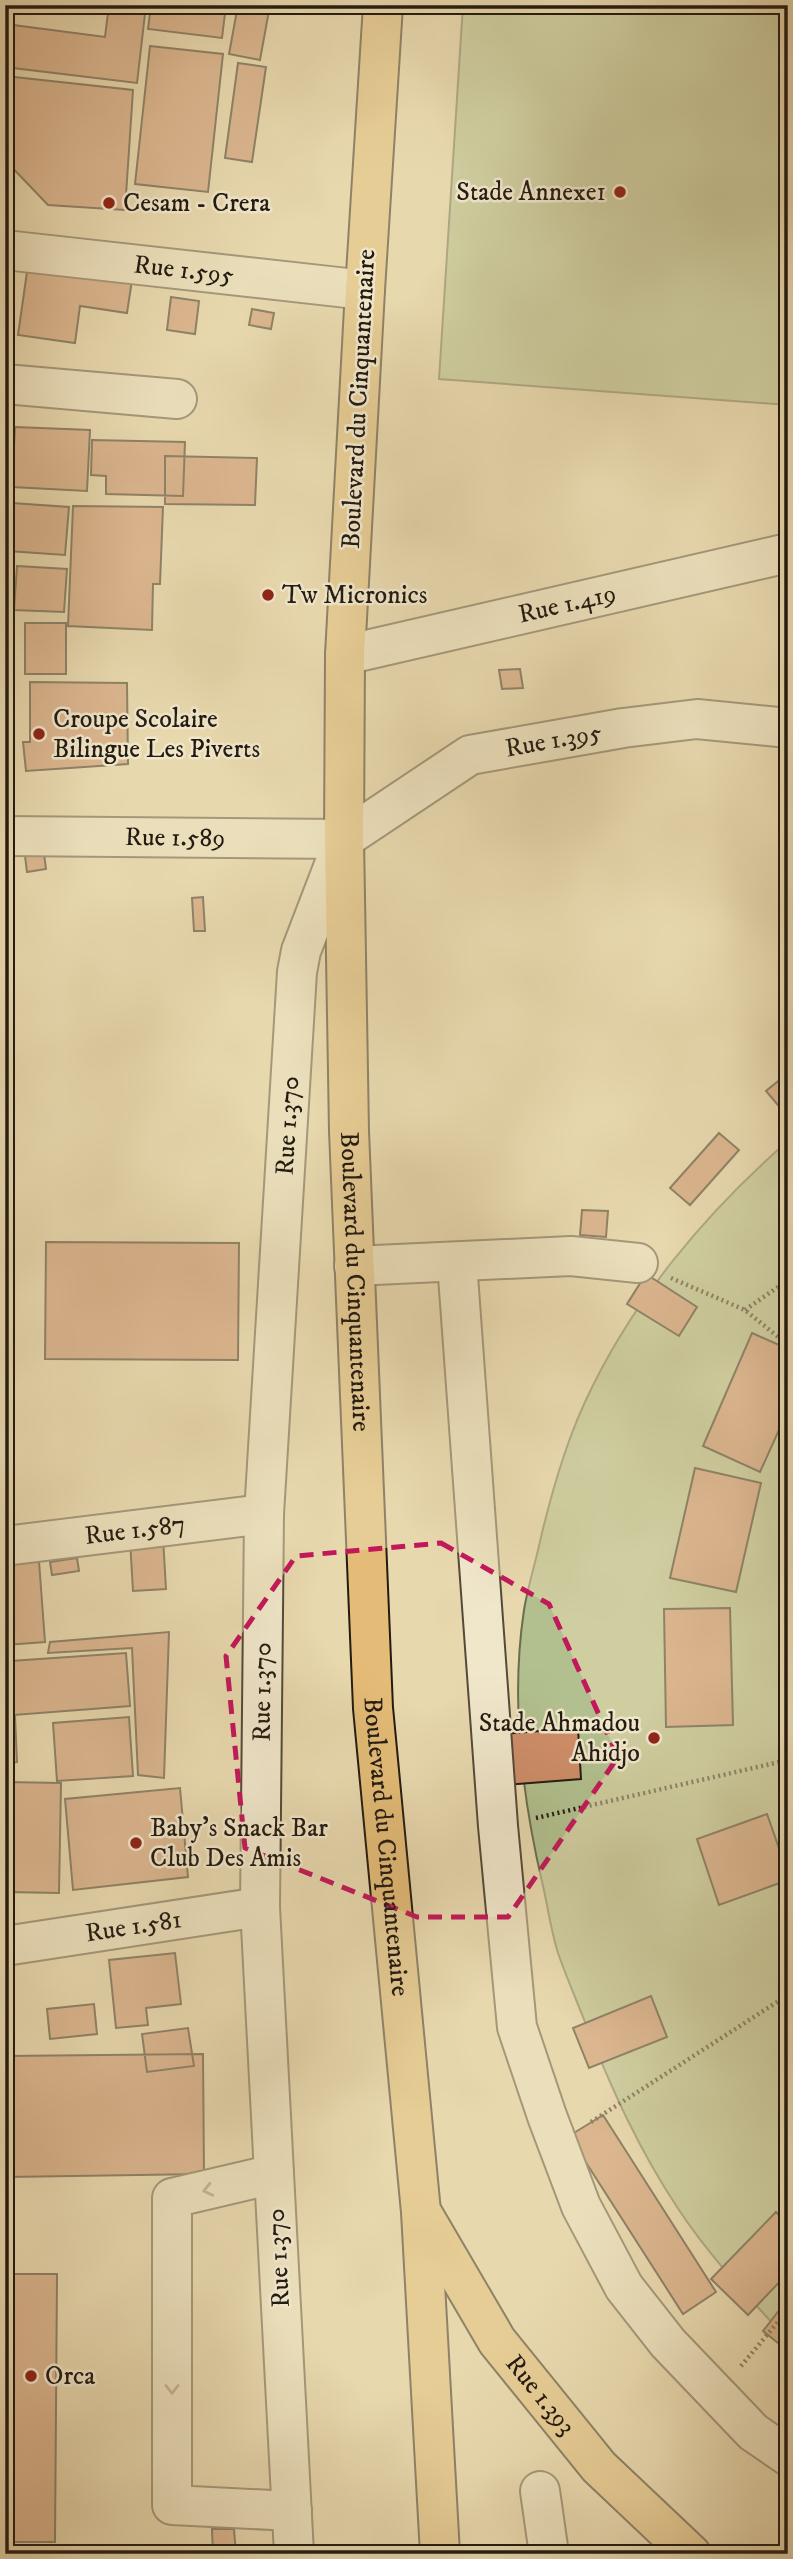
<svg xmlns="http://www.w3.org/2000/svg" width="793" height="2559" viewBox="0 0 793 2559" font-family="'IM FELL DW Pica',serif">
<style>
.green{fill:#b1c08e;stroke:#6a6e50;stroke-width:2}
.building{fill:#cd8d68;stroke:#231b12;stroke-width:2}
.lines{fill:none;stroke-linecap:round;stroke-linejoin:round}
.minor-casing{stroke:#544a39;stroke-width:42}
.major-casing{stroke:#231b12;stroke-width:42}
.path{stroke:#231b12;stroke-width:4.5;stroke-dasharray:2 3.5;stroke-linecap:butt}
.minor{stroke:#f0e6ca;stroke-width:38}
.major{stroke:#e4bc77;stroke-width:38}
.oneway{stroke:#948b77}
.marked{fill:none;stroke:#c2185b;stroke-width:5;stroke-dasharray:14 9;stroke-linejoin:round}
.poi-dot{fill:#8f2418;stroke:#f0e6ca;stroke-width:2.5}
.labels{text-anchor:middle;dominant-baseline:central;stroke-width:5;stroke-linejoin:round;paint-order:stroke}
.poi-label{font-size:26px;fill:#231b12;stroke:#f0e6ca;text-anchor:start}
.street-label{font-size:26px;fill:#231b12;stroke:#f0e6ca}
</style>
<rect width="100%" height="100%" fill="#e8d8ae"/>
<filter id="stains"><feTurbulence type="fractalNoise" baseFrequency=".00286" numOctaves="4"/><feColorMatrix values="0 0 0 0 .2 0 0 0 0 .09 0 0 0 0 .02 0 0 0 .5 -.17"/></filter>
<radialGradient id="worn" r=".72"><stop offset=".6" stop-color="#630" stop-opacity="0"/><stop offset="1" stop-color="#630" stop-opacity=".3"/></radialGradient>
<path class="green" d="M463 5H788V405L439 379Z
M788 1141V2340C750 2299 710 2257 679 2210 639 2150 612 2090 585 2022 576 1999 566 1976 558 1953 551 1931 548 1908 543 1886 522 1797 510 1702 524 1610 528 1586 536 1561 541 1537 552 1491 565 1445 585 1402 631 1302 705 1213 788 1141Z"/>
<path class="building" d="M109 5H146L137 83 5 67V24L105 37Z
M151 5H226L222 38 148 29Z
M238 5H270L260 60 229 54Z
M150 46 223 54 208 192 135 184Z
M238 63 266 67 252 162 225 158Z
M5 76 133 90 125 210 48 205 5 160Z
M28 265 132 280 127 313 80 306 75 343 18 335Z
M171 297 199 301 195 334 167 330Z
M252 309 274 313 271 329 249 325Z
M15 427 90 430 87 491 12 487Z
M92 440 185 442 183 496 106 494V476L91 475Z
M165 456 257 458 255 505 165 504Z
M12 503 69 507 65 555 8 551Z
M73 506 163 507 160 584H153L152 630 68 626Z
M17 566 67 569 64 612 14 610Z
M25 623H66V674H25Z
M520 669 523 688 502 689 499 670Z
M30 682 127 683 128 764 26 771 23 742H30Z
M44 854 46 869 27 872 25 856Z
M203 897 205 931H194L192 898Z
M788 1073V1107L783 1111 766 1091Z
M719 1133 739 1150 690 1205 670 1188Z
M582 1210 608 1211 606 1237 580 1235Z
M46 1242 239 1243 238 1360 45 1359Z
M646 1274 697 1307 679 1336 627 1304Z
M752 1333 788 1349V1410L760 1472 703 1446Z
M695 1468 761 1483 736 1592 670 1578Z
M162 1520 166 1589 133 1591 129 1523Z
M38 1548 45 1642 6 1645 5 1550Z
M77 1558 79 1571 52 1575 50 1562Z
M730 1608 733 1725 666 1727 664 1609Z
M169 1632 164 1778 138 1775 132 1648 48 1653 50 1642Z
M126 1653 130 1706 14 1715 11 1661Z
M15 1716 17 1762 5 1763V1717Z
M129 1717 133 1776 57 1781 53 1723Z
M578 1728 581 1779 504 1785 500 1734Z
M5 1782 61 1783 59 1893 5 1892Z
M180 1788 188 1877 73 1890 65 1799Z
M767 1814 788 1874V1880L719 1905 697 1839Z
M175 1953 181 2004 146 2008 148 2025 116 2028 109 1960Z
M651 1996 667 2037 589 2068 573 2028Z
M94 2004 97 2034 50 2039 47 2009Z
M188 2028 194 2066 147 2072 142 2034Z
M203 2054 204 2174 7 2177 5 2056Z
M603 2115 716 2292 683 2314 569 2136Z
M776 2212 788 2224V2273L748 2315 711 2279Z
M5 2274H57L55 2542H5Z
M788 2299V2351L763 2331Z
M212 2529H234L236 2554H213Z"/>
<g class="lines">
<g class="minor-casing">
<g id="minor">
<path id="s1" d="M5 250 365 290"/>
<path d="M5 384 177 399"/>
<path id="s2" d="M345 655 788 553"/>
<path id="s3" d="M5 836 344 839"/>
<path id="s4" d="M344 839 470 755 623 728 697 719 788 728"/>
<path d="M457 1262 498 1826 517 2027 547 2116 581 2206 624 2287 668 2343 753 2432 788 2456"/>
<path d="M354 1266 571 1256 638 1263"/>
<path id="s5" d="M5 1546 264 1514"/>
<path id="s6" d="M5 1946 260 1907"/>
<path d="M274 2174 172 2198V2505L292 2511"/>
<path d="M540 2491 549 2554"/>
<path id="s7" d="M294 2554 260 1907 264 1514 297 972 301 951 344 839"/>
</g>
</g>
<g class="major-casing">
<g id="major">
<path id="s8" d="M383 5 365 290 345 655 344 839 349 1131 373 1708 421 2212 440 2554"/>
<path id="s9" d="M424 2216 497 2341 599 2467 691 2554"/>
</g>
</g>
<path class="path" d="M671 1278 745 1310 788 1345
M745 1310 788 1280
M536 1818 788 1760
M591 2122 788 1995
M741 2366 788 2310"/>
<use href="#minor" class="minor"/>
<use href="#major" class="major"/>
</g>
<defs><path id="oneway-chevron" d="M-2-3.5L2.5 0L-2 3.5" fill="none" stroke-width="1.6" stroke-linecap="round" stroke-linejoin="round" transform="scale(1.75)"/></defs>
<g class="oneway">
<use href="#oneway-chevron" transform="translate(208 2190) rotate(167)"/>
<use href="#oneway-chevron" transform="translate(172 2389) rotate(90)"/>
</g>
<path d="M0 0H793V2559H0ZM441 1543 549 1604 618 1757 508 1917H417L245 1848 226 1656 296 1556Z" fill="#e8d8ae" fill-opacity=".55" fill-rule="evenodd"/>
<path class="marked" d="M441 1543 549 1604 618 1757 508 1917H417L245 1848 226 1656 296 1556Z"/>
<g class="poi-dot">
<circle cx="620" cy="192" r="7"/>
<circle cx="109" cy="203" r="7"/>
<circle cx="268" cy="595" r="7"/>
<circle cx="39" cy="734" r="7"/>
<circle cx="654" cy="1738" r="7"/>
<circle cx="136" cy="1843" r="7"/>
<circle cx="31" cy="2376" r="7"/>
</g>
<g class="labels">
<g class="poi-label">
<text x="606" y="192" text-anchor="end">Stade Annexe1</text>
<text x="123" y="203">Cesam - Crera</text>
<text x="282" y="595">Tw Micronics</text>
<text x="53" y="719">Croupe Scolaire<tspan x="53" dy="30">Bilingue Les Piverts</tspan></text>
<text x="640" y="1723" text-anchor="end">Stade Ahmadou<tspan x="640" dy="30">Ahidjo</tspan></text>
<text x="150" y="1828">Baby's Snack Bar<tspan x="150" dy="30">Club Des Amis</tspan></text>
<text x="45" y="2376">Orca</text>
</g>
<g class="street-label">
<text stroke="none"><textPath href="#s1" startOffset="180">Rue 1.595</textPath></text>
<text transform="translate(359 399) rotate(-87)">Boulevard du Cinquantenaire</text>
<text stroke="none"><textPath href="#s2" startOffset="228">Rue 1.419</textPath></text>
<text stroke="none"><textPath href="#s4" startOffset="236">Rue 1.395</textPath></text>
<text stroke="none"><textPath href="#s3" startOffset="170">Rue 1.589</textPath></text>
<text stroke="none"><textPath href="#s7" startOffset="1430">Rue 1.370</textPath></text>
<text stroke="none"><textPath href="#s8" startOffset="1278">Boulevard du Cinquantenaire</textPath></text>
<text stroke="none"><textPath href="#s5" startOffset="131">Rue 1.587</textPath></text>
<text stroke="none"><textPath href="#s7" startOffset="863">Rue 1.370</textPath></text>
<text stroke="none"><textPath href="#s8" startOffset="1844">Boulevard du Cinquantenaire</textPath></text>
<text stroke="none"><textPath href="#s6" startOffset="130">Rue 1.581</textPath></text>
<text transform="translate(279 2258) rotate(-93)">Rue 1.370</text>
<text stroke="none"><textPath href="#s9" startOffset="214">Rue 1.393</textPath></text>
</g>
</g>
<rect width="793" height="2559" fill="none" stroke="#e8d8ae" stroke-width="28"/>
<rect x="7" y="7" width="779" height="2545" fill="none" stroke="#231b12" stroke-width="3.5"/>
<rect x="14" y="14" width="765" height="2531" fill="none" stroke="#231b12" stroke-width="2"/>
<rect width="100%" height="100%" filter="url(#stains)"/>
<rect width="100%" height="100%" fill="url(#worn)"/>
</svg>
